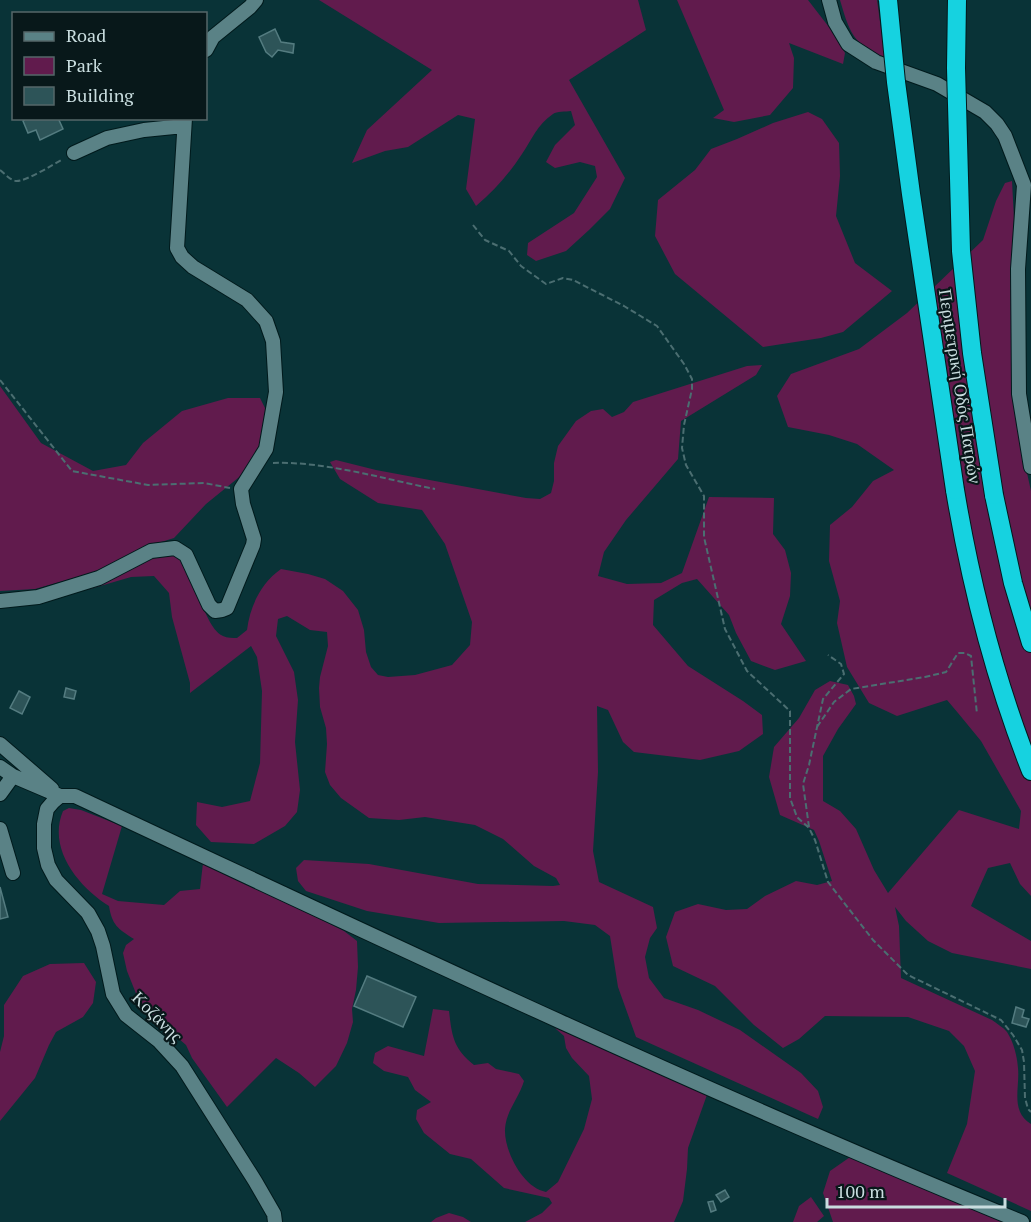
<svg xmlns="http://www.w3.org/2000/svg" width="1031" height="1222" viewBox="0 0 1031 1222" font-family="'PT Serif',serif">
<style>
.green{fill:#611b4d}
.building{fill:#2d5458;stroke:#547c80;stroke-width:1.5}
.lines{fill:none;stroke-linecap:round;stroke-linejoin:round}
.minor-casing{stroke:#001a1c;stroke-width:16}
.highway-casing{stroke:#001a1c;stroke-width:20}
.path{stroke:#4b6e71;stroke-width:2;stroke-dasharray:6 3;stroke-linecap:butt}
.minor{stroke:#5a8286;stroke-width:14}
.highway{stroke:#16d2e0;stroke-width:18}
.highway-bridge-casing{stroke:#001a1c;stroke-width:20;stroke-linecap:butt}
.highway-bridge{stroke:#16d2e0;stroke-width:18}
.labels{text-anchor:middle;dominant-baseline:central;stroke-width:4.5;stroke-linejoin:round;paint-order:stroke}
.street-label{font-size:18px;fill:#c9dddf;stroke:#08181a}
</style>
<rect width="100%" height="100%" fill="#093337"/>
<path class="green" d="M319 0H638L646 30 569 80 625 178 610 209 589 230 566 251 536 261 527 255 528 243 574 213 597 177 595 166 580 162 555 168 546 162 555 145 575 125 571 111C565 112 557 111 553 114 537 125 532 139 522 154 509 174 494 191 476 206L466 189 475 119 458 115 408 147 385 151 352 163 367 130 432 70Z
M677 0H808L832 31 845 53 843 64 789 43 794 58 793 88 770 115 734 122 713 118 724 110Z
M840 0H877L885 58C853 45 849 31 840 0Z
M808 112 822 119 839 143 840 176 836 216 855 263 892 291 843 332 821 338 763 347 675 274 655 236 658 200 695 170 711 149 737 139 773 123Z
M1012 181 1014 219 1012 252 1011 364 1017 428 1031 491V896L1020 884 1010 863 988 868 971 906 1031 941V969L952 953 928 941 906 921 895 907 899 926 901 978 992 1020C997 1024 1003 1027 1007 1032 1014 1043 1017 1056 1018 1068 1020 1088 1010 1111 1031 1124V1211L947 1173 967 1124 975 1071 964 1046 949 1031 908 1017 825 1016 799 1039 783 1048 754 1025 715 986 673 966 666 937 675 912 698 904 726 910 747 909 765 896 796 881 817 885 832 881 819 841 814 830 780 815 769 777 774 747 799 718 815 690 830 681 848 685 854 696 856 704 838 729 823 756V801L840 811 856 829 874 870 888 893 959 810 1019 829 1021 811 981 741 958 713 947 700 897 716 869 703 847 667 837 623 840 601 829 561 830 525 852 507 873 481 894 470 857 444 829 435 788 427 777 396 791 374 859 349 907 313 983 240 996 201 1005 183Z
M762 365 756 375 681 421 678 459 626 520 604 552 598 576 627 584 661 583 682 573 709 497 774 498 773 534 785 550 791 573 790 596 781 624 806 661 775 670 751 661 736 633 729 615 697 579 682 583 654 600 653 625 688 666 743 701 762 715 763 734 739 751 700 760 634 752 623 742 608 710 597 706 598 772 593 851 599 882 653 907 657 928 650 938 645 957 649 978 664 998 698 1010 740 1030 801 1073 818 1091 823 1107 818 1119 636 1037 618 987 610 936 595 925 564 921 439 923 367 911 306 891 298 881 296 868 304 860 369 864 478 884 553 886 560 885 556 878 534 866 503 839 475 825 425 817 399 820 369 818 341 798 330 785 325 772 327 744 326 728 320 707 319 688 320 677 328 646 327 632 310 630 287 616 278 619 276 636 294 672 298 700 295 742 300 790 297 812 285 826 254 844 211 842 196 825 197 802 222 807 250 801 260 763 262 691 257 657 251 646 190 693V683L172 617 169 593 154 576 131 577 90 589 66 594 154 555C157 555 164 552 167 553 197 557 199 624 223 636 227 638 233 638 237 638L247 630C250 606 261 583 281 569L308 574 325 579 343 591 358 610 364 630 366 652 371 667 378 675 388 677 415 675 452 665 470 645 472 622 445 544 422 510 378 503 340 479 330 462 336 460 376 470 526 498 540 499 551 493 554 481V463L558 446 576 421 591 411 603 409 612 417 624 412 633 402 747 366Z
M0 386 41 443 93 471 126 465 143 443 182 411 228 398H260L267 412 263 447 243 474 206 504 174 538 142 548 95 572 35 589 0 591Z
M69 808 81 810 122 826 102 894 118 901 164 905 180 891 200 889 203 863 324 921 344 931 357 941 358 967 356 990 352 1009 353 1022 347 1043 336 1066 315 1087 299 1073 276 1058 227 1107 192 1058 186 1045 155 1018 139 1001 127 971 123 953 126 945 134 939C118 929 112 925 109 906 79 887 47 849 63 811Z
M84 963 96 982 93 1003 83 1017 56 1032 49 1045 35 1078 0 1121V1052L4 1036V1005L23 976 50 964Z
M433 1009 449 1011C452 1036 453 1048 474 1065L488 1063 496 1069 519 1074 524 1081C519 1098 506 1111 505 1129 504 1151 523 1188 546 1192L558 1182 584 1129 592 1099 589 1076 572 1058 566 1048 564 1036 556 1029 549 1019 708 1092 688 1148 687 1169 683 1201 674 1222H525L542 1213 552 1203 549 1198 504 1188 471 1159 450 1154 424 1133 416 1119 417 1110 431 1102 415 1090 408 1077 384 1071 373 1063 375 1053 388 1046 424 1056Z
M853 1155 1014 1222H833L823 1193 830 1171Z
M811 1197 824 1216 817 1222H793L799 1206Z
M449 1213 463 1217 471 1222H431L436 1218Z"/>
<path class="building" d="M275 29 281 42 294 44 293 53 278 50 272 57 266 52 259 37Z
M27 118H58L63 129 40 140 36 130 28 133 23 121Z
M66 688 76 691 74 699 64 697Z
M19 691 30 697 22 714 10 708Z
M0 887 8 917 0 919Z
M367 976 416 997 403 1027 354 1006Z
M1016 1007 1024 1010 1022 1017 1029 1019 1026 1027 1012 1023Z
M725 1190 729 1197 721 1202 716 1195Z
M713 1201 716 1210 711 1212 708 1202Z"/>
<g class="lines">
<g class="minor-casing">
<path id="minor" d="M829 0 835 22 848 44 876 62 937 84 985 112 997 124 1005 136 1024 185 1018 269 1019 394 1031 467
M206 50 213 37 250 7 256 0
M74 153 107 138 144 130 184 126
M0 601 38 597 99 578 151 551 175 548 186 555 209 605 215 611 222 610 227 608 253 545 254 539 243 504 241 489 266 449 276 392 273 341 266 321 247 300 193 267 182 257 177 248 185 118
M0 744 52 789
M0 767 13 776 60 796H75C388 943 702 1091 1022 1222
M0 794 13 776
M60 796 53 802 47 809 44 824V848L48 865 56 880 88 913 98 931 103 946 113 994 126 1015 159 1041 182 1066 255 1181 274 1214 275 1222
M0 829 13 873"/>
</g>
<g class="highway-casing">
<path id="highway" d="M955 490C971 586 995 680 1031 771
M994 495 1013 583 1031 643"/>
</g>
<path class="path" d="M0 170C5 174 10 180 16 181 25 182 54 164 63 159
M473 225 485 240 509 251 521 266 546 284 563 278 573 280 624 306 657 326 684 364 692 379V389L684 425 682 448 686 465 704 496V537L725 629 747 671 790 711V798L797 817 809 828 815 840 828 882 873 940 908 975 1001 1020 1013 1035 1022 1050 1024 1062 1025 1098 1028 1109 1031 1112
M0 380 72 471 148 485 204 483 230 488
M273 463C324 461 384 479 435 489
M817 727 834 702 851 689 925 677 946 672 958 653H965L971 656 977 714
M809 827 803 784 809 765 823 699 844 674 841 664 828 655"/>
<use href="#minor" class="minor"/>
<use href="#highway" class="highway"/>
<g class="highway-bridge-casing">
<path id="highway-bridge" d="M888 0 896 82 911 194 955 490
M957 0 956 68 961 251 972 353 994 495"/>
</g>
<use href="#highway-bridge" class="highway-bridge"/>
</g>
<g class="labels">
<g class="street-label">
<text transform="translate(961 386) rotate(81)">Περιμετρική Οδός Πατρών</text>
<text transform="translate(158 1016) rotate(45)">Κοζάνης</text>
</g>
</g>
<rect x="12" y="12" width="195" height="108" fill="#08181a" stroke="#556769" stroke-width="1.5"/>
<rect x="24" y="32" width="30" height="9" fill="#5a8286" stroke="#556769" stroke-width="1.5"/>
<text x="66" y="42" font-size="18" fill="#c9dddf">Road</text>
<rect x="24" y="57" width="30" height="18" fill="#611b4d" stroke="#556769" stroke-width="1.5"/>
<text x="66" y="72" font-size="18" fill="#c9dddf">Park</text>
<rect x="24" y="87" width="30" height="18" fill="#2d5458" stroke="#556769" stroke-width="1.5"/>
<text x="66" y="102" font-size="18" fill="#c9dddf">Building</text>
<path d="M827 1198v9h178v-9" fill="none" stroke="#c9dddf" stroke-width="3"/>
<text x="836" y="1198" font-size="18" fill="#c9dddf" stroke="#08181a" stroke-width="4.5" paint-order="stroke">100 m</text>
</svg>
